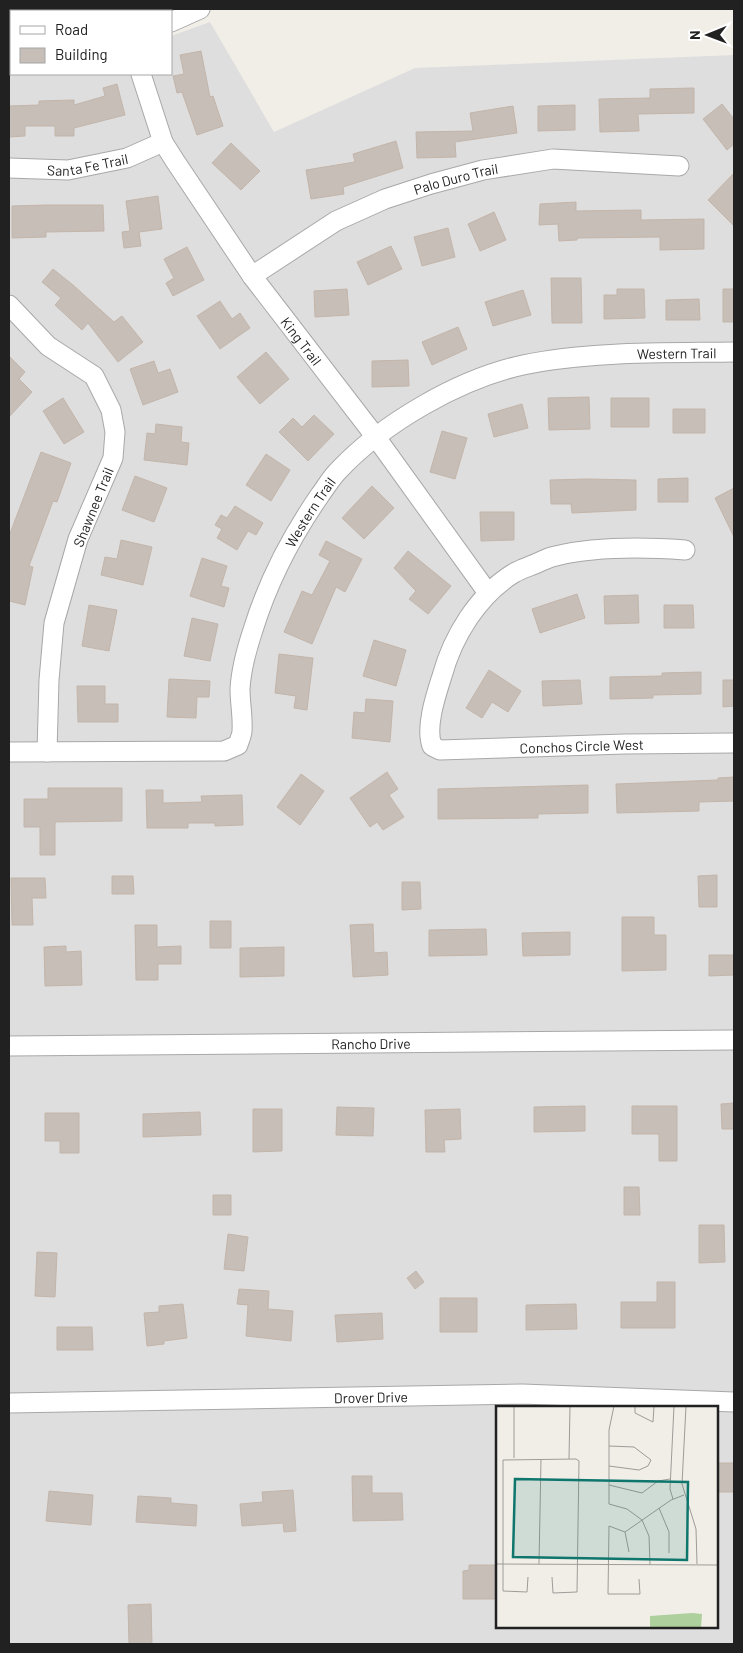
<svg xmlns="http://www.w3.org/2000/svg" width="743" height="1653" viewBox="0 0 743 1653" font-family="Barlow,sans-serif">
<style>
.residential{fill:#dfdede;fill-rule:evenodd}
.building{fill:#c6beb7;stroke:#c3b5aa}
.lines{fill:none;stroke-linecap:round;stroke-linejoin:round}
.minor-casing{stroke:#a8a8a8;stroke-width:21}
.minor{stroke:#fff;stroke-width:19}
.labels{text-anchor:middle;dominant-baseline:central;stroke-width:4;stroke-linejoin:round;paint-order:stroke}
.street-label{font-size:14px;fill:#212121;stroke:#fff}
.inset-road{fill:none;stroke:#9e9c98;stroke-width:1}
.view{fill:#0f766e;fill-opacity:0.15;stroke:#0f766e;stroke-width:2.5}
.inset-edge{fill:none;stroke:#212121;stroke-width:2.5}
</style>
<rect width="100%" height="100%" fill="#f1eee8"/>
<path class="residential" d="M210 22 274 132 415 68 734 55V1644H9V68H11V74H171V36ZM497 1407H717V1627H497Z"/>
<path class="building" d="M201 51 210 97 213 96 223 126 197 135 182 92 177 93 173 76 184 74 180 55Z
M117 84 125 115 74 128V136H55V126H25V136L9 137V106L39 105V101L74 100V105L105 96 103 88Z
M694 88V113L638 114 639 131 600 132 599 99 650 98V89Z
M722 104 734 119V144L727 150 703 119Z
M575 105V130L538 131V106Z
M513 106 517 133 455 142 456 157 417 158 416 132 473 131 470 113Z
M396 141 403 168 343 187 344 194 311 199 306 170 355 162 353 154Z
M231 143 260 171 241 190 212 163Z
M734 173V226L708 200Z
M158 196 162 229 139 232 141 246 124 248 122 232 130 231 126 201Z
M576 202V211L641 210V220L704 219V249L660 250V237L577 238V240L559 241 558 224 539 225 540 204Z
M46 205H103L104 231 46 232V237L12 238V206Z
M494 212 506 240 480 251 468 224Z
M448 228 455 257 422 266 414 237Z
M391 246 402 269 368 285 357 262Z
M187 247 204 280 173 296 166 283 174 278 164 259Z
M53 269 73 285 114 322 122 316 143 342 118 362 88 323 82 330 55 305 61 298 42 282Z
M551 278H581L582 323H552Z
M347 289 349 315 315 317 314 291Z
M617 289H644L645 318 604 319V295H617Z
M723 289H734V322H723Z
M523 290 531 315 493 326 485 302Z
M699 299 700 320H666V300Z
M220 301 232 319 240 313 250 328 220 349 197 316Z
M458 327 467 349 432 365 422 342Z
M266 352 289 379 260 404 237 377Z
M9 356 25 372 19 379 32 392 9 417Z
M408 360 409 386 372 387V361Z
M154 361 158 373 170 369 178 392 143 405 130 369Z
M589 397 590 429 549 430 548 398Z
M63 398 84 432 64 444 43 411Z
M611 398H649V427H611Z
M522 404 528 428 494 437 488 414Z
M673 409H705V433H673Z
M314 415 334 434 308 461 279 432 293 418 302 427Z
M156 424 182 427 181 442 189 443 187 465 144 460 147 433 155 434Z
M442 431 467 438 455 479 430 472Z
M41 452 71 463 57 502 53 501 29 566 33 567 25 605 9 601V536Z
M266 454 290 470 271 501 246 485Z
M135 476 167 488 154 522 122 510Z
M688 478V502H658V479Z
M587 479 636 480V510L572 513 571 504H551L550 480Z
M372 486 394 508 364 539 342 518Z
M734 488V537L715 498Z
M235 506 263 523 256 535 248 531 237 550 217 538 222 529 215 525 221 515 227 518Z
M480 512H514V540L481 541Z
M121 540 152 547 143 585 101 575 105 557 117 559Z
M326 541 362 559 345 592 336 587 312 644 284 632 302 591 312 595 330 561 319 555Z
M408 551 451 586 428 614 409 599 416 591 394 568Z
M202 558 227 566 221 586 229 588 224 607 190 596Z
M577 594 585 618 540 633 532 609Z
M638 595 639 623 605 624 604 596Z
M89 605 117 610 109 651 82 646Z
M664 605H693L694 628H664Z
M192 618 218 624 210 661 184 656Z
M374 640 406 650 396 686 363 676Z
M279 654 313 658 307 710 294 708 296 696 275 693Z
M489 670 521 691 508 712 492 702 482 718 466 708Z
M701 672V694L653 695V698L610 699V677L662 676V673Z
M169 679 210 681 209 697H197L196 718 167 717Z
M580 680 582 704 543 706 542 681Z
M723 680H734V706L723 707Z
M77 686H105V704H118V722H78Z
M366 699 393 701 390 742 352 738 354 712 365 713Z
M387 772 398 789 389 795 404 817 383 830 377 822 370 827 350 798Z
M301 774 324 791 300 825 277 807Z
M734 777V801L699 802V811L617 813 616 784 718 780V778Z
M588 785V813L538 814V818L438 819V789Z
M48 788H122V821L55 822V855H40V827H24V799H48Z
M146 790H163V803L202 802 201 796 242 795 243 825 215 826V823H188V828H147Z
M717 875V907H699L698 876Z
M112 876H133L134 894H112Z
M11 878H45L46 898H32L33 925H12Z
M402 882H420L421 909 402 910Z
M622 917H654V935H666V970L622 971Z
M210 921H231V948H210Z
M373 924 374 953 387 952 388 975 353 977 350 925Z
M135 925H157V947L181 946V964H158V980H136Z
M486 929 487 955 429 956V930Z
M570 932V955L523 956 522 933Z
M66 946V952L81 951 82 985 45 986 44 947Z
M284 947V976L240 977V948Z
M709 955H734V975L709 976Z
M734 1103V1129H722L721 1104Z
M585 1106V1131L534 1132V1107Z
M632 1106H677V1161H659V1134H632Z
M337 1107 374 1108 373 1136 336 1135Z
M253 1109H282V1151L253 1152Z
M460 1109 461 1139 444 1140 445 1152H426L425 1110Z
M200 1112 201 1135 143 1137V1114Z
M45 1113H79V1153H60V1141H45Z
M624 1187H639L640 1215H624Z
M213 1195H231V1215H213Z
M699 1225H724L725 1262 699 1263Z
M228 1234 248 1237 244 1271 224 1269Z
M37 1252 57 1253 55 1297 35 1296Z
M416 1271 424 1282 415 1289 407 1278Z
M657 1282H675V1328H621V1302H657Z
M239 1289 269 1291 268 1309 293 1311 291 1341 246 1336 248 1305 237 1304Z
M440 1298H477V1332H440Z
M183 1304 187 1338 164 1341V1344L147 1346 144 1313 159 1312V1306Z
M576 1304 577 1329 526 1330V1305Z
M382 1313 383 1339 337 1342 335 1315Z
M57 1327H92L93 1350H57Z
M717 1463H734V1492H717Z
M352 1476H372V1493H402L403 1520 353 1521Z
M293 1490 296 1531 284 1532 283 1523 242 1526 240 1504 263 1502 262 1492Z
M49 1491 93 1495 91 1525 46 1521Z
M138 1496 171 1498V1503L197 1505 196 1526 136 1522Z
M469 1565H495L496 1599H463V1571L469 1570Z
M151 1604 152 1644H129L128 1605Z"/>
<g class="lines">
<g class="minor-casing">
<g id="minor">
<path d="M171 22 200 9"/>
<path d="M9 52H11"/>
<path id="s1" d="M141 74 163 142 175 161 252 276 375 436 488 593"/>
<path id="s2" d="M9 168 68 170 127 158 163 142"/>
<path id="s3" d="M252 276 336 221 385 199 431 184 483 170 553 159 679 166"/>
<path d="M9 305 48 346 94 376 111 410 115 432 113 458 78 539 54 623 49 680 47 752"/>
<path id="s4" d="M685 550C643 547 597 546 556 556 549 557 542 561 535 564 528 567 521 569 514 573 478 595 453 636 442 676 436 695 425 727 432 746L440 750 625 744 734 743"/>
<path id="s5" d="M9 752 224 751 238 745C239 741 242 735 242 731 243 717 240 703 240 689 241 670 247 648 253 630 268 581 291 537 320 495 326 487 331 478 338 471 383 423 459 379 523 365 589 351 667 353 734 352"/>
<path id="s6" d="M9 1046 734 1040"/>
<path id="s7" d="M9 1403 522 1394 734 1402"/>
</g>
</g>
<use href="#minor" class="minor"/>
</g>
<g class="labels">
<g class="street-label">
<text stroke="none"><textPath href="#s2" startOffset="79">Santa Fe Trail</textPath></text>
<text stroke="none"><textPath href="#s3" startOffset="228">Palo Duro Trail</textPath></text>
<text stroke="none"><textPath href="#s1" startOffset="314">King Trail</textPath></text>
<text stroke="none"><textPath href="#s5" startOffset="899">Western Trail</textPath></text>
<text transform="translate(93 507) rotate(-68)">Shawnee Trail</text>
<text stroke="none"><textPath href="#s5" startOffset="479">Western Trail</textPath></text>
<text stroke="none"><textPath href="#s4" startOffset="526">Conchos Circle West</textPath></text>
<text stroke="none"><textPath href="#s6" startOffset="362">Rancho Drive</textPath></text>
<text stroke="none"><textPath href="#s7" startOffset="362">Drover Drive</textPath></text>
</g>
</g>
<g transform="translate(496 1406)">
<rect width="222" height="222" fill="#f1eee8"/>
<path d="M196 207 206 208 205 222H154V210Z" fill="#add09d"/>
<path class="inset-road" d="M18 0V52M118 0 113 24V98L131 103 146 114 153 130 154 159M139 0V7L157 16 158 0M190 0 186 78 200 123 201 158M73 53 74 0M113 60 143 64 152 60 155 54 138 41 113 40M113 79 146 87 162 75 174 73M177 93 174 83 178 0M163 102 173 126V147M129 126 175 94 188 89M133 146 129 126 113 120 112 188H144L143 173M0 158 221 159M43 158 45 53M32 171 31 186 7 185V54L80 53 83 55 81 186 57 187 56 171"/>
<path class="view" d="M19 73 192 76 191 154 17 151Z"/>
<rect width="222" height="222" class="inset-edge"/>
</g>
<rect width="743" height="1653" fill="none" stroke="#212121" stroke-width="20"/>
<rect x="10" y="10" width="162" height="65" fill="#ffffff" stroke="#a6a6a6"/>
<rect x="20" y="26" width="25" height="8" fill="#ffffff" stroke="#a6a6a6"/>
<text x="55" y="35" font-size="15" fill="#212121">Road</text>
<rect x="20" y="48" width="25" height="15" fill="#c6beb7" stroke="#a6a6a6"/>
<text x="55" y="60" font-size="15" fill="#212121">Building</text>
<g transform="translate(708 35) rotate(269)" stroke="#ffffff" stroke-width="4" paint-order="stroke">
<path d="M0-4L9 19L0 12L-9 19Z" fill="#212121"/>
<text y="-8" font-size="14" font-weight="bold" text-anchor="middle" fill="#212121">N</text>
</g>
</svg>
